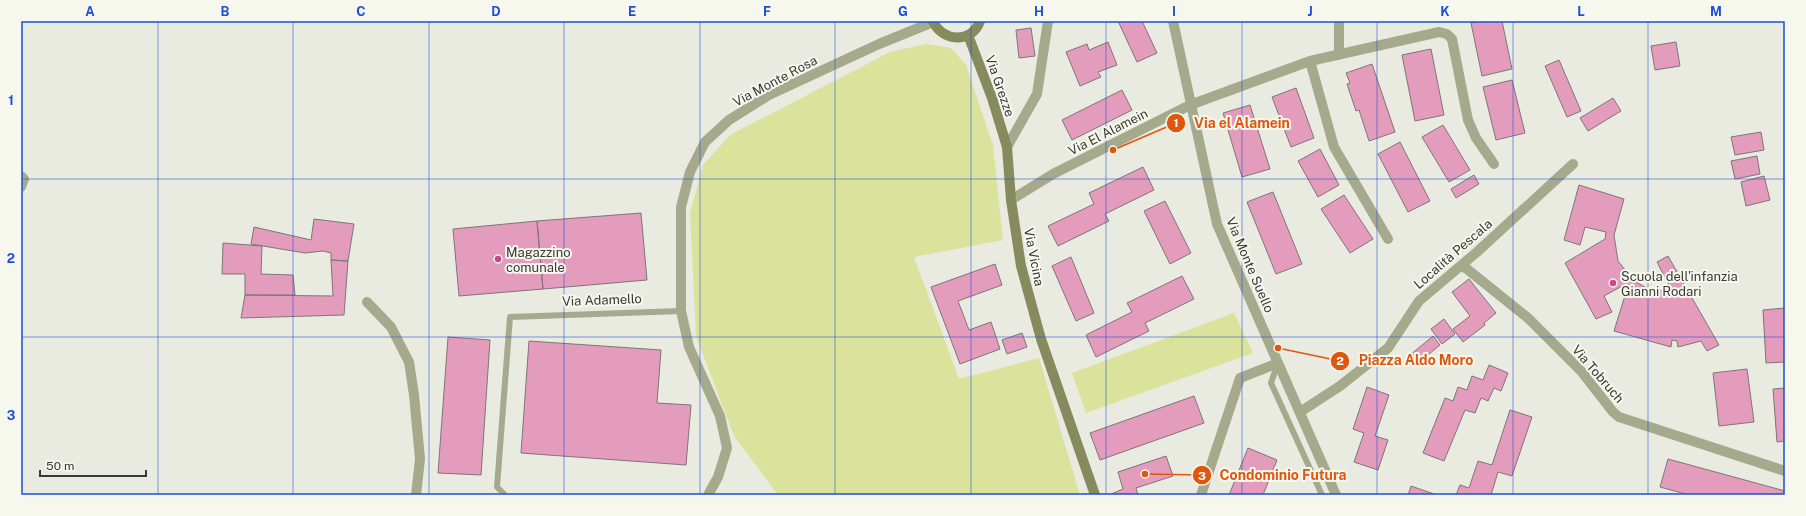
<svg xmlns="http://www.w3.org/2000/svg" width="1806" height="516" viewBox="0 0 1806 516" font-family="'Public Sans',sans-serif">
<style>
.green{fill:#dbe29b}
.building{fill:#e39cbb;stroke:#7f7579}
.lines{fill:none;stroke-linecap:round;stroke-linejoin:round}
.lane{stroke:#a6aa8c;stroke-width:6}
.street{stroke:#a6aa8c;stroke-width:10}
.secondary{stroke:#868b5e;stroke-width:10}
.grid{fill:none;stroke:#1d4ed8;stroke-width:1;stroke-opacity:0.55}
.poi-dot{fill:#cb478b;stroke:#f6f8ee;stroke-width:1.5}
.labels{text-anchor:middle;dominant-baseline:central;stroke-width:4;stroke-linejoin:round;paint-order:stroke}
.street-label{font-size:13px;fill:#393935;stroke:#f6f8ee}
.poi-label{font-size:13px;fill:#393935;stroke:#f6f8ee;text-anchor:start}
.leader{fill:none;stroke:#df570e;stroke-width:1.5}
.callout-dot{fill:#df570e;stroke:#f6f8ee;stroke-width:1.5}
.mark-label{font-size:12px;text-anchor:middle;font-weight:bold;fill:#fff}
.callout-label{font-size:14px;text-anchor:middle;font-weight:bold;fill:#df570e;stroke:#f6f8ee;stroke-width:4;stroke-linejoin:round;paint-order:stroke}
.neatline{fill:none;stroke:#1d4ed8;stroke-width:1.5}
.grid-label{font-size:13px;text-anchor:middle;font-weight:bold;fill:#1d4ed8}
</style>
<rect width="100%" height="100%" fill="#e9eae0"/>
<path class="green" d="M926 44 951 48 966 65 993 145 1003 240 914 257 959 379 1039 358 1080 495H778L734 436 696 336 690 213 703 165 730 135 890 52Z
M1234 313 1253 353 1086 413 1072 373Z"/>
<path class="building" d="M1118 21H1142L1157 53 1137 62Z
M1482 21H1502L1512 69 1482 76 1471 23Z
M1031 28 1035 56 1019 58 1016 30Z
M1108 42 1117 65 1098 72 1101 77 1080 86 1066 52 1087 44 1089 50Z
M1676 42 1680 66 1655 70 1651 46Z
M1431 49 1444 115 1415 121 1402 55Z
M1559 60 1581 111 1567 117 1545 66Z
M1372 64 1395 132 1369 141 1359 110 1356 111 1347 84 1350 83 1346 73Z
M1512 80 1525 133 1496 140 1483 87Z
M1296 88 1314 138 1291 147 1272 97Z
M1122 90 1132 110 1072 140 1062 120Z
M1613 98 1621 111 1588 131 1580 118Z
M1250 105 1270 169 1242 177 1223 113Z
M1443 125 1470 170 1449 182 1422 137Z
M1761 132 1764 150 1735 155 1731 137Z
M1400 142 1430 201 1408 212 1378 154Z
M1320 149 1339 185 1318 197 1298 161Z
M1757 156 1760 174 1735 179 1731 161Z
M1143 167 1154 190 1105 214 1109 221 1058 246 1048 226 1094 204 1089 193Z
M1474 175 1479 184 1456 198 1451 189Z
M1764 176 1770 200 1746 206 1741 182Z
M1579 185 1624 199 1614 235 1618 261 1633 280 1650 290 1672 291 1657 262 1668 256 1719 345 1707 351 1701 341 1678 347 1677 341 1672 340 1671 347 1614 331 1627 289 1624 285 1604 296 1612 312 1596 319 1565 263 1605 239 1606 232 1585 227 1580 245 1564 240Z
M1273 192 1302 264 1276 274 1247 202Z
M1344 195 1373 239 1350 253 1321 209Z
M1165 201 1191 253 1170 264 1144 211Z
M641 213 647 280 543 289 537 221Z
M314 219 354 224 348 261 331 260V253L323 251 305 253 251 244 254 227 311 240Z
M537 221 543 289 459 296 453 229Z
M223 243 262 246 261 274 293 275 295 295H245V274H222Z
M1071 257 1094 313 1076 321 1052 266Z
M331 260 348 261 344 315 241 318 245 295 333 296Z
M995 264 1002 285 958 301 969 330 991 322 1000 349 960 364 931 287Z
M1182 276 1194 299 1145 323 1149 331 1096 357 1086 335 1132 312 1127 303Z
M1469 279 1496 313 1484 323 1485 325 1463 342 1453 329 1470 316 1452 292Z
M1785 308V362L1766 363 1763 310Z
M1444 319 1455 334 1442 344 1431 329Z
M1022 333 1027 347 1007 354 1002 340Z
M1433 336 1440 345 1417 364 1410 355Z
M448 337 490 340 481 475 438 473Z
M529 341 661 350 657 403 691 405 686 465 521 453Z
M1489 365 1508 373 1501 391 1494 388 1488 401 1481 398 1475 413 1465 410 1444 461 1423 453 1445 398 1453 401 1458 387 1467 390 1472 376 1483 380Z
M1747 369 1754 422 1719 426 1713 373Z
M1367 387 1389 395 1375 436 1388 440 1378 470 1354 462 1364 433 1353 429Z
M1785 388V441L1777 442 1773 389Z
M1194 396 1204 423 1100 460 1090 433Z
M1510 410 1532 417 1512 476 1498 472 1491 495H1456L1460 485 1469 488 1478 461 1492 465Z
M1248 448 1277 460 1263 495H1229Z
M1166 456 1173 476 1136 488 1138 495H1109L1123 489 1118 472Z
M1668 459 1785 491V495H1689L1660 487Z
M1411 486 1434 494 1433 495H1408Z"/>
<g class="lines">
<path class="lane" d="M1278 363 1271 383 1322 495
M505 495 497 487 510 317 681 311"/>
<path class="street" d="M1173 21 1217 224 1336 495
M1339 21V55
M1310 61 1334 147 1388 239
M1007 147 1037 94 1048 21
M21 176 24 179 21 187
M1011 200 1053 174 1190 105 1310 61 1439 32 1447 34 1452 39 1468 120 1476 138 1494 164
M1462 265 1528 318 1581 371 1613 412 1619 417 1785 471
M367 302 391 327 409 362 414 395 420 459 416 495
M1300 412 1340 386 1388 348 1419 301 1477 252 1573 164
M708 495 718 477 727 448 720 416 689 347 681 311V207L690 172 705 142 729 120 769 95 879 44 933 22
M1201 495 1240 378 1278 363"/>
<path class="secondary" d="M933 21C942 42 972 44 980 21
M968 35 992 98 1007 147 1011 200 1021 266 1041 339 1095 495"/>
</g>
<path class="grid" d="M158 21V495M293 21V495M429 21V495M564 21V495M700 21V495M835 21V495M971 21V495M1106 21V495M1242 21V495M1377 21V495M1513 21V495M1648 21V495M21 179H1785M21 337H1785"/>
<g class="poi-dot">
<circle cx="498" cy="259" r="4"/>
<circle cx="1613" cy="283" r="4"/>
</g>
<g class="labels">
<g class="street-label">
<text transform="translate(775 81) rotate(-28)">Via Monte Rosa</text>
<text transform="translate(1000 86) rotate(71)">Via Grezze</text>
<text transform="translate(1108 132) rotate(-27)">Via El Alamein</text>
<text transform="translate(1453 254) rotate(-41)">Località Pescala</text>
<text transform="translate(1034 257) rotate(79)">Via Vicina</text>
<text transform="translate(1250 265) rotate(67)">Via Monte Suello</text>
<text transform="translate(602 300) rotate(-2)">Via Adamello</text>
<text transform="translate(1598 374) rotate(49)">Via Tobruch</text>
</g>
<g class="poi-label">
<text x="506" y="252">Magazzino<tspan x="506" dy="15">comunale</tspan></text>
<text x="1621" y="276">Scuola dell'infanzia<tspan x="1621" dy="15">Gianni Rodari</tspan></text>
</g>
</g>
<path class="leader" d="M1113 150L1176 123M1278 348L1340 361M1145 474L1202 475"/>
<g class="callout-dot">
<circle cx="1113" cy="150" r="4"/>
<circle cx="1278" cy="348" r="4"/>
<circle cx="1145" cy="474" r="4"/>
<circle cx="1176" cy="123" r="10"/>
<circle cx="1340" cy="361" r="10"/>
<circle cx="1202" cy="475" r="10"/>
</g>
<g class="mark-label">
<text x="1176" y="127">1</text>
<text x="1340" y="365">2</text>
<text x="1202" y="480">3</text>
</g>
<g class="callout-label">
<text x="1242" y="128">Via el Alamein</text>
<text x="1416" y="365">Piazza Aldo Moro</text>
<text x="1283" y="480">Condominio Futura</text>
</g>
<rect width="1806" height="516" fill="none" stroke="#f6f8ee" stroke-width="44"/>
<path d="M40 470v6h106v-6" fill="none" stroke="#393935" stroke-width="2"/>
<text x="46" y="470" font-size="12" fill="#393935" stroke="#f6f8ee" stroke-width="3" paint-order="stroke">50 m</text>
<rect x="22" y="22" width="1762" height="472" class="neatline"/>
<g class="grid-label">
<text x="90" y="16">A</text>
<text x="225" y="16">B</text>
<text x="361" y="16">C</text>
<text x="496" y="16">D</text>
<text x="632" y="16">E</text>
<text x="767" y="16">F</text>
<text x="903" y="16">G</text>
<text x="1039" y="16">H</text>
<text x="1174" y="16">I</text>
<text x="1310" y="16">J</text>
<text x="1445" y="16">K</text>
<text x="1581" y="16">L</text>
<text x="1716" y="16">M</text>
<text x="11" y="105">1</text>
<text x="11" y="263">2</text>
<text x="11" y="420">3</text>
</g>
</svg>
